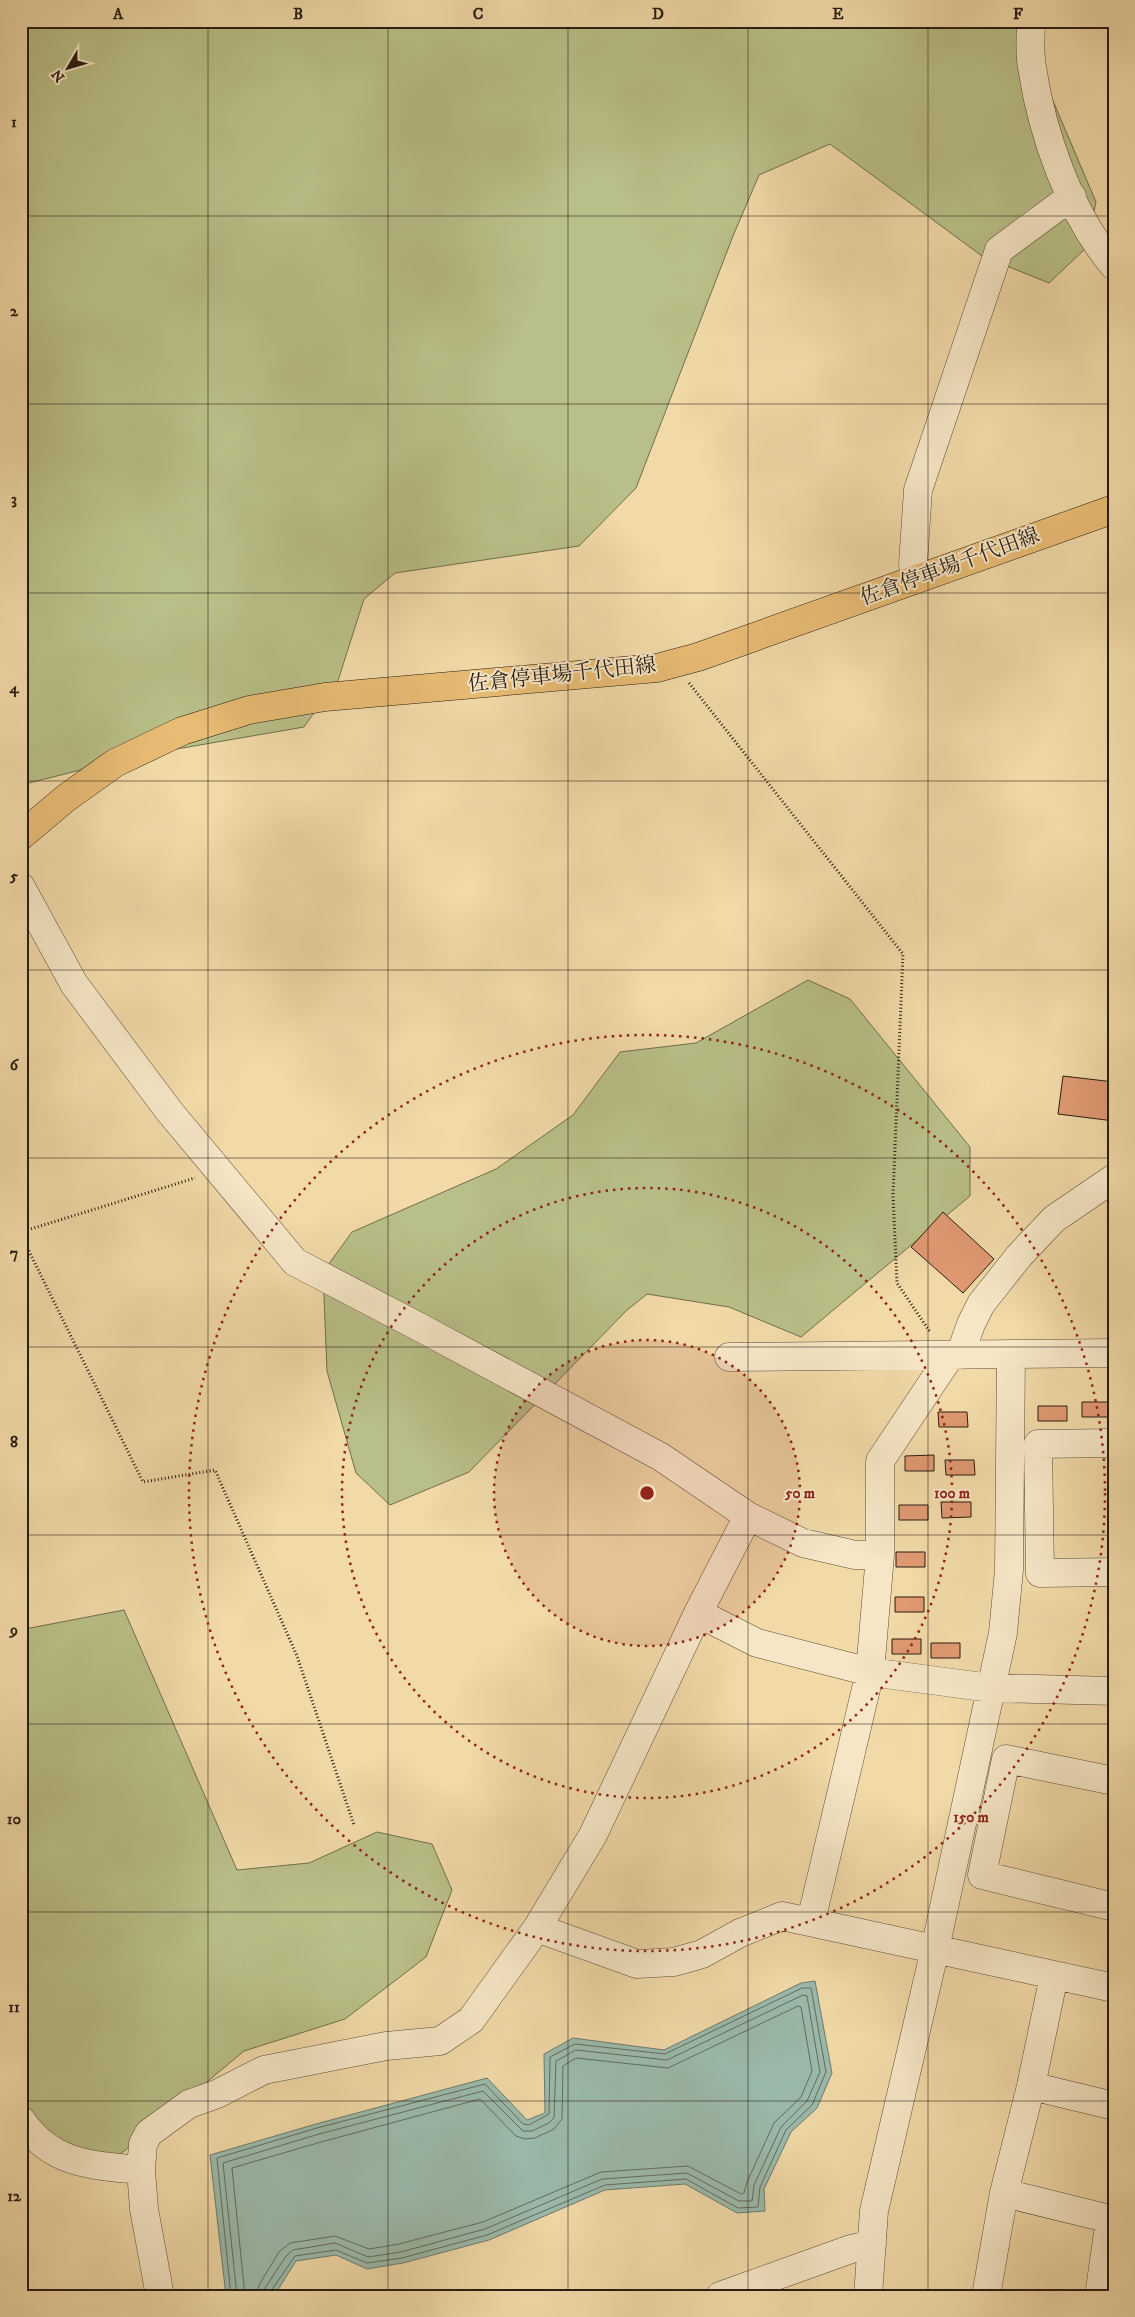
<svg xmlns="http://www.w3.org/2000/svg" width="1135" height="2317" viewBox="0 0 1135 2317" font-family="'IM FELL DW Pica','Noto Serif JP',serif">
<style>
.green{fill:#b9bf88;stroke:#706e4d}
.water{fill:#9bbaab;stroke:#6d7b6e}
.lines{fill:none;stroke-linecap:round;stroke-linejoin:round}
.shore{stroke:#626b5e;stroke-width:1}
.building{fill:#e09972;stroke:#281c12}
.minor-casing{stroke:#5a4b38;stroke-width:29}
.major-casing{stroke:#281c12;stroke-width:29}
.path{stroke:#281c12;stroke-width:3;stroke-dasharray:1 2.5;stroke-linecap:butt}
.minor{stroke:#f6e6c6;stroke-width:28}
.major{stroke:#e8bc74;stroke-width:28}
.grid{fill:none;stroke:#281c12;stroke-width:1;stroke-opacity:0.55}
.ring{fill:none;stroke:#8f2418;stroke-width:2.5;stroke-dasharray:2.5 5}
.labels{text-anchor:middle;dominant-baseline:central;stroke-width:4;stroke-linejoin:round;paint-order:stroke}
.street-label{font-size:21px;fill:#281c12;stroke:#f6e6c6}
.centre{fill:#8f2418;stroke:#f6e6c6;stroke-width:2.5}
.ring-label{font-size:15px;text-anchor:middle;font-weight:bold;fill:#8f2418;stroke:#f6e6c6;stroke-width:4;stroke-linejoin:round;paint-order:stroke}
.neatline{fill:none;stroke:#281c12;stroke-width:2}
.grid-label{font-size:16px;text-anchor:middle;font-weight:bold;fill:#281c12}
</style>
<rect width="100%" height="100%" fill="#f1d9a8"/>
<filter id="stains"><feTurbulence type="fractalNoise" baseFrequency=".004" numOctaves="4"/><feColorMatrix values="0 0 0 0 .2 0 0 0 0 .09 0 0 0 0 .02 0 0 0 .5 -.17"/></filter>
<radialGradient id="worn" r=".72"><stop offset=".6" stop-color="#630" stop-opacity="0"/><stop offset="1" stop-color="#630" stop-opacity=".3"/></radialGradient>
<path class="green" d="M21 21H1019L1096 202 1086 248 1049 283 982 256 830 144 759 175 733 236 636 488 579 546 395 573 364 599 335 690 325 697 304 727 136 756 21 785Z
M808 980 850 999 970 1147V1196L801 1337 729 1307 647 1294 626 1311 469 1472 390 1505 356 1473 327 1371 323 1272 352 1232 496 1169 573 1115 620 1052 696 1043Z
M124 1610 237 1870 309 1863 377 1832 432 1844 452 1890 426 1957 345 2019 244 2051 105 2167 21 2141V1617L25 1629Z"/>
<path class="water" d="M815 1981 832 2073 817 2108 791 2132 764 2189 765 2211 737 2213 685 2184 605 2190 489 2240 403 2263 367 2269 336 2255 296 2261 274 2296H226L210 2155 316 2124 487 2078 527 2120 545 2113 544 2054 573 2038 664 2050 801 1983Z"/>
<g class="lines">
<path class="shore" d="M231 2296 217 2158 317 2128 485 2084 523 2124 529 2125 549 2114 550 2057 575 2044 665 2054 802 1988H811L826 2072 812 2105 786 2130 760 2187 758 2207 738 2208 686 2179 605 2185 487 2235 402 2258 367 2263 336 2250 295 2256 271 2291 270 2296
M237 2296 223 2163 319 2134 483 2091 523 2131H532L549 2123 554 2118 556 2061 576 2050 667 2060 803 1995 807 1996 820 2072 807 2101 781 2127 754 2185 752 2201H739L687 2173 602 2179 485 2229 401 2252 368 2257 335 2243 293 2250 286 2256 265 2288 264 2296
M245 2296 232 2168 321 2142 480 2099 516 2136 525 2139 535 2138 554 2129 562 2119 563 2066 576 2058 668 2068 798 2006 801 2007 812 2071 801 2097 774 2123 747 2182 744 2193 741 2194 688 2166 601 2172 483 2222 399 2244 369 2249 335 2236 290 2243 279 2252 259 2285 256 2296"/>
</g>
<path class="building" d="M1063 1076 1114 1082V1121L1058 1114Z
M943 1212 994 1259 963 1293 911 1247Z
M1082 1402H1111V1417H1082Z
M1038 1406H1067V1421H1038Z
M938 1412H967L968 1427H939Z
M934 1455V1471H905V1456Z
M945 1460H974L975 1475H946Z
M941 1502H971V1517L942 1518Z
M899 1505H928V1520H899Z
M896 1552H925V1567H896Z
M895 1597H924V1612H895Z
M892 1639H921V1654H892Z
M931 1643H960V1658H931Z"/>
<g class="lines">
<g class="minor-casing">
<path id="minor" d="M1031 21C1031 36 1029 52 1032 67 1042 134 1070 214 1114 266
M915 580 913 564 918 490 999 250 1072 196
M21 887 74 984 169 1111 295 1262 423 1329 661 1457 748 1516 803 1543 855 1555H880
M960 1355 971 1324 981 1304 1019 1256 1054 1219 1114 1178
M729 1357 1114 1353
M1114 1443 1038 1444 1040 1573 1114 1572
M698 1613 757 1643 870 1672 991 1688 1114 1691
M1114 1781 1006 1759 982 1875 1114 1907
M811 1921 870 1672 880 1555V1461L950 1356
M537 1928 637 1964 674 1962 702 1954 740 1933 782 1916 1114 1988
M1031 2086 1114 2106
M21 2120C52 2165 91 2165 141 2170
M1004 2193 1114 2220
M160 2296 144 2209 141 2170 143 2144 149 2133 189 2104 217 2094 264 2070 386 2046 440 2041 471 2020 537 1928 593 1835 698 1613 748 1516
M720 2296 851 2249 872 2244
M868 2296 874 2211 935 1949 1003 1633 1009 1570 1011 1354
M986 2296 1004 2193 1031 2086 1054 1976
M1099 2296 1110 2219"/>
</g>
<g class="major-casing">
<path id="major" d="M21 836 66 798 115 763 182 731 249 710 325 697 657 668 698 657 1114 509"/>
</g>
<path class="path" d="M689 683 903 954 893 1196 897 1283 930 1332
M21 1232 195 1178
M21 1235 143 1482 215 1470 297 1656 354 1825"/>
<use href="#minor" class="minor"/>
<use href="#major" class="major"/>
</g>
<path class="grid" d="M208 21V2296M388 21V2296M568 21V2296M748 21V2296M928 21V2296M21 216H1114M21 404H1114M21 593H1114M21 781H1114M21 970H1114M21 1158H1114M21 1347H1114M21 1535H1114M21 1724H1114M21 1912H1114M21 2101H1114"/>
<circle cx="647" cy="1493" r="153" fill="#8f2418" fill-opacity=".12"/>
<g class="ring">
<circle cx="647" cy="1493" r="153"/>
<circle cx="647" cy="1493" r="305"/>
<circle cx="647" cy="1493" r="458"/>
</g>
<g class="labels">
<g class="street-label">
<text transform="translate(950 567) rotate(-20)">佐倉停車場千代田線</text>
<text transform="translate(562 675) rotate(-6)">佐倉停車場千代田線</text>
</g>
</g>
<circle cx="647" cy="1493" r="8" class="centre"/>
<g class="ring-label">
<text x="800" y="1498">50 m</text>
<text x="952" y="1498">100 m</text>
<text x="971" y="1822">150 m</text>
</g>
<rect width="1135" height="2317" fill="none" stroke="#f1d9a8" stroke-width="55"/>
<g transform="translate(68 68) rotate(232)" stroke="#f6e6c6" stroke-width="4" paint-order="stroke">
<path d="M0-4L9 19L0 12L-9 19Z" fill="#281c12"/>
<text y="-8" font-size="14" font-weight="bold" text-anchor="middle" fill="#281c12">N</text>
</g>
<rect x="28" y="28" width="1080" height="2262" class="neatline"/>
<g class="grid-label">
<text x="118" y="19">A</text>
<text x="298" y="19">B</text>
<text x="478" y="19">C</text>
<text x="658" y="19">D</text>
<text x="838" y="19">E</text>
<text x="1018" y="19">F</text>
<text x="14" y="127">1</text>
<text x="14" y="316">2</text>
<text x="14" y="504">3</text>
<text x="14" y="693">4</text>
<text x="14" y="881">5</text>
<text x="14" y="1070">6</text>
<text x="14" y="1258">7</text>
<text x="14" y="1447">8</text>
<text x="14" y="1635">9</text>
<text x="14" y="1824">10</text>
<text x="14" y="2012">11</text>
<text x="14" y="2201">12</text>
</g>
<rect width="100%" height="100%" filter="url(#stains)"/>
<rect width="100%" height="100%" fill="url(#worn)"/>
</svg>
